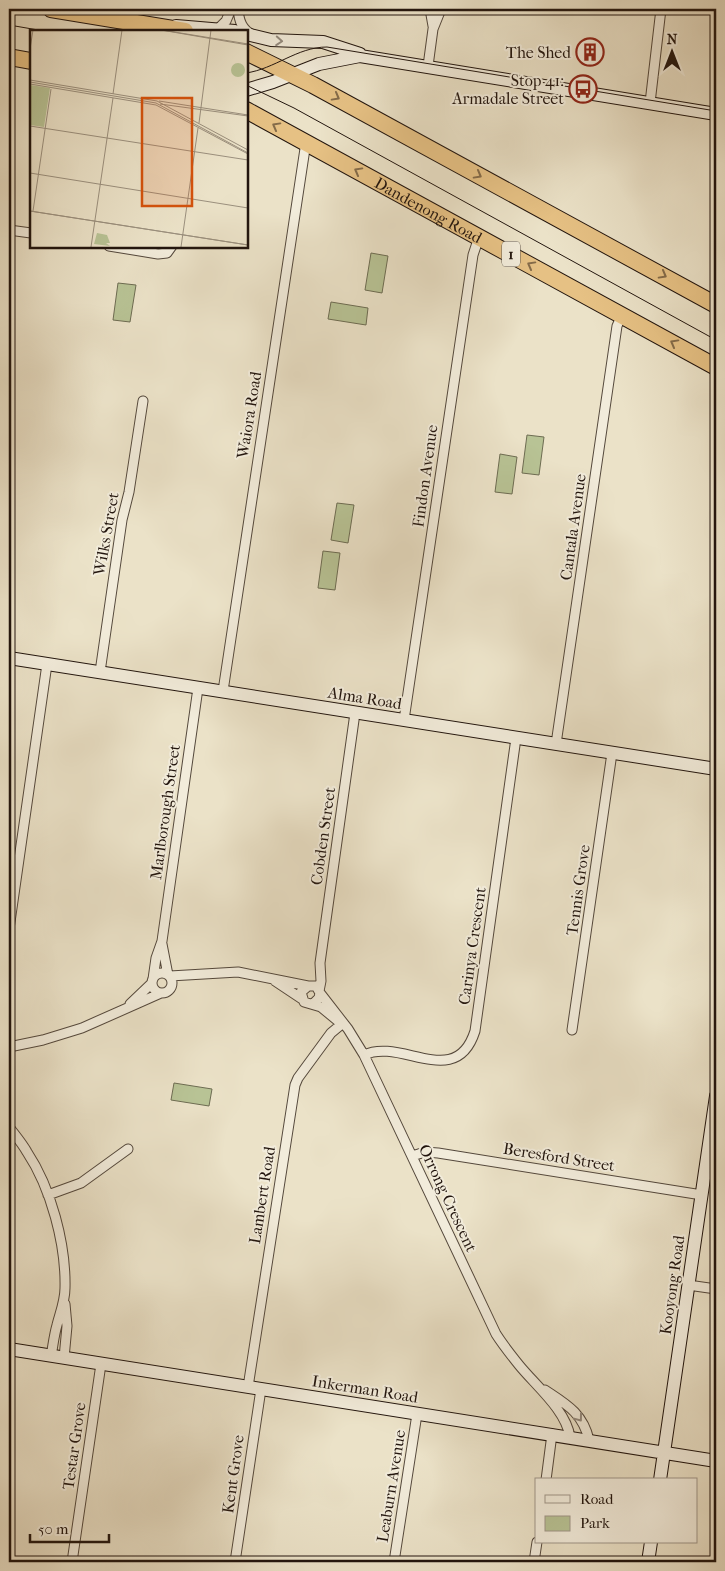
<svg xmlns="http://www.w3.org/2000/svg" width="725" height="1571" viewBox="0 0 725 1571" font-family="'IM FELL French Canon',serif">
<style>
.green{fill:#b8c395;stroke:#6d6c52}
.lines{fill:none;stroke-linecap:round;stroke-linejoin:round}
.street-casing{stroke:#54483c;stroke-width:11}
.secondary-casing{stroke:#22150e;stroke-width:14}
.highway-casing{stroke:#22150e;stroke-width:18}
.street{stroke:#f2ecdb;stroke-width:9}
.secondary{stroke:#f2ecdb;stroke-width:12}
.highway{stroke:#e6c184;stroke-width:16}
.tram{stroke:#22150e;stroke-width:1}
.oneway{stroke:#948b7f}
.oneway2{stroke:#846b49}
.labels{text-anchor:middle;dominant-baseline:central;stroke-width:4;stroke-linejoin:round;paint-order:stroke}
.shield{fill:#f2ecdb;stroke:#60564c;stroke-width:1}
.shield-label{font-size:15px;font-weight:bold;fill:#22150e}
.poi-label{font-size:16px;fill:#22150e;stroke:#f2ecdb;text-anchor:end}
.street-label{font-size:16px;fill:#22150e;stroke:#f2ecdb}
.inset-road{fill:none;stroke:#9b907e;stroke-width:1}
.view{fill:#d4520c;fill-opacity:0.15;stroke:#d4520c;stroke-width:2.5}
.inset-edge{fill:none;stroke:#22150e;stroke-width:2.5}
</style>
<rect width="100%" height="100%" fill="#ebe2c8"/>
<filter id="stains"><feTurbulence type="fractalNoise" baseFrequency=".004" numOctaves="4"/><feColorMatrix values="0 0 0 0 .2 0 0 0 0 .09 0 0 0 0 .02 0 0 0 .5 -.17"/></filter>
<radialGradient id="worn" r=".72"><stop offset=".6" stop-color="#630" stop-opacity="0"/><stop offset="1" stop-color="#630" stop-opacity=".3"/></radialGradient>
<path class="green" d="M371 253 388 256 382 293 365 290Z
M118 283 136 285 130 322 113 320Z
M331 302 368 308 366 325 328 319Z
M527 435 544 437 539 475 522 473Z
M500 454 517 457 512 494 495 492Z
M337 503 354 505 348 543 331 540Z
M323 551 340 553 335 590 318 588Z
M174 1083 212 1089 209 1106 171 1100Z"/>
<g class="lines">
<g class="street-casing">
<path id="street" d="M238 9C239 21 242 30 253 35
M430 9 433 26
M218 29 226 21 231 9
M428 66 433 29 441 9
M650 103 661 9
M9 230 31 233
M109 246 158 254 167 253 172 246
M100 672 122 520 129 492 143 401
M223 691 306 142
M404 720 473 255 479 237
M556 744 617 326 622 315
M9 929 47 664
M162 944 168 975
M152 983a10 10 0 1 1 20 0a10 10 0 1 1-20 0Z
M170 976 238 972 308 986
M153 979 156 958 162 941 198 688
M275 981 302 999
M319 991 321 981 320 963 355 713
M320 993 348 1029 364 1055 496 1334C503 1345 511 1355 519 1365 536 1386 566 1410 570 1437
M130 1004 152 983
M313 1004 319 998 320 993 316 986H308L301 992 304 1002 321 1007 338 1021
M572 1030 612 753
M9 1047 43 1040 82 1028 161 993
M364 1055C401 1037 456 1091 475 1031L516 738
M9 1127C15 1135 22 1143 27 1152 51 1188 66 1244 65 1288 65 1301 60 1313 57 1325 54 1335 53 1346 51 1356
M412 1156 425 1152 438 1153 702 1195
M48 1195 81 1183 128 1149
M688 1285 716 1289
M64 1358 67 1326 65 1304
M248 1387 295 1085 298 1078 331 1033 343 1023
M545 1390C566 1404 583 1413 589 1440
M546 1480 552 1434
M72 1562 101 1364
M235 1562 261 1389
M394 1562 417 1414
M534 1562 537 1542"/>
</g>
<g class="secondary-casing">
<path id="secondary" d="M176 26 235 31
M246 34 271 40 323 42 360 54
M246 90 273 82 319 64 360 56 716 114
M9 658 716 769
M9 1349 716 1461
M660 1480 716 1096
M648 1562 651 1542"/>
</g>
<g class="highway-casing">
<g id="highway">
<path d="M51 9 185 31"/>
<path d="M246 52 313 85 716 305"/>
<path d="M9 57 31 61"/>
<path id="s1" d="M246 110 716 367"/>
</g>
</g>
<use href="#street" class="street"/>
<use href="#secondary" class="secondary"/>
<use href="#highway" class="highway"/>
<path class="tram" d="M9 25 44 31
M246 73C275 69 297 47 327 47L716 111
M246 85 294 108 716 340"/>
</g>
<defs><path id="oneway-chevron" d="M-2-3.5L2.5 0L-2 3.5" fill="none" stroke-width="1.6" stroke-linecap="round" stroke-linejoin="round" transform="scale(1.25)"/></defs>
<g class="oneway">
<use href="#oneway-chevron" transform="translate(279 41) rotate(4)"/>
<use href="#oneway-chevron" transform="translate(579 1418) rotate(53)"/>
</g>
<g class="oneway2">
<use href="#oneway-chevron" transform="translate(336 97) rotate(29)"/>
<use href="#oneway-chevron" transform="translate(276 126) rotate(-151)"/>
<use href="#oneway-chevron" transform="translate(358 171) rotate(-151)"/>
<use href="#oneway-chevron" transform="translate(478 175) rotate(29)"/>
<use href="#oneway-chevron" transform="translate(531 265) rotate(-151)"/>
<use href="#oneway-chevron" transform="translate(663 275) rotate(29)"/>
<use href="#oneway-chevron" transform="translate(674 343) rotate(-151)"/>
</g>
<defs>
<g id="building-ring" transform="scale(1.4375)"><circle r="9.5" fill="#f2ecdb" stroke="#8f2418" stroke-width="1.5"/><path d="M-4-6H4V6H1V3H-1V6H-4ZM-2.5-4.3h1.7v1.8h-1.7ZM.8-4.3h1.7v1.8H.8ZM-2.5-1h1.7V.8h-1.7ZM.8-1h1.7V.8H.8Z" fill="#8f2418"/></g>
<g id="bus-ring" transform="scale(1.4375)"><circle r="9.5" fill="#f2ecdb" stroke="#8f2418" stroke-width="1.5"/><path d="M-5-6H5V4H4V6H2V4H-2V6H-4V4H-5ZM-3.5-4V0h7V-4ZM-3.5 1.2v1.5H-2V1.2ZM2 1.2v1.5H3.5V1.2Z" fill="#8f2418"/></g>
</defs>
<g fill-rule="evenodd">
<use href="#building-ring" x="590" y="52"/>
<use href="#bus-ring" x="583" y="89"/>
</g>
<g class="labels">
<rect class="shield" x="502" y="241.5" width="18" height="25" rx="4"/>
<g class="shield-label">
<text x="511" y="254">1</text>
</g>
<g class="poi-label">
<text x="571" y="52">The Shed</text>
<text x="564" y="80">Stop 41:<tspan x="564" dy="18">Armadale Street</tspan></text>
</g>
<g class="street-label">
<text stroke="none"><textPath href="#s1" startOffset="208">Dandenong Road</textPath></text>
<text transform="translate(249 415) rotate(-81)">Waiora Road</text>
<text transform="translate(425 476) rotate(-82)">Findon Avenue</text>
<text transform="translate(573 527) rotate(-82)">Cantala Avenue</text>
<text transform="translate(106 534) rotate(-80)">Wilks Street</text>
<text transform="translate(365 698) rotate(9)">Alma Road</text>
<text transform="translate(165 812) rotate(-82)">Marlborough Street</text>
<text transform="translate(323 836) rotate(-82)">Cobden Street</text>
<text transform="translate(578 890) rotate(-82)">Tennis Grove</text>
<text transform="translate(472 946) rotate(-82)">Carinya Crescent</text>
<text transform="translate(559 1157) rotate(9)">Beresford Street</text>
<text transform="translate(262 1195) rotate(-81)">Lambert Road</text>
<text transform="translate(448 1198) rotate(65)">Orrong Crescent</text>
<text transform="translate(672 1285) rotate(-82)">Kooyong Road</text>
<text transform="translate(365 1389) rotate(9)">Inkerman Road</text>
<text transform="translate(74 1446) rotate(-82)">Testar Grove</text>
<text transform="translate(233 1474) rotate(-82)">Kent Grove</text>
<text transform="translate(391 1486) rotate(-81)">Leaburn Avenue</text>
</g>
</g>
<g transform="translate(30 30)">
<rect width="218" height="218" fill="#ebe2c8"/>
<path d="M201 40a7 7 0 1 1 14 0a7 7 0 1 1-14 0ZM0 55 20 58 14 97 0 95ZM67 203 77 205 80 213H76L80 216 64 214Z" fill="#b8c395"/>
<path class="inset-road" d="M131 0 218 15M132 0 218 14M0 19 3 0M0 50 127 71 218 120M0 52 126 73 218 123M0 54 126 75 218 124M83 64 92 0M129 71 218 85M130 74 218 86M169 93 181 0M0 96 218 130M0 143 218 178M0 181 218 215M0 181 218 215M3 181 21 59M61 217 83 68M151 217 168 98"/>
<path class="view" d="M112 68H162V176H112Z"/>
<rect width="218" height="218" class="inset-edge"/>
</g>
<rect width="725" height="1571" fill="none" stroke="#ebe2c8" stroke-width="30"/>
<rect x="10" y="10" width="705" height="1551" fill="none" stroke="#22150e" stroke-width="2.5"/>
<rect x="15" y="15" width="695" height="1541" fill="none" stroke="#22150e"/>
<rect x="535" y="1478" width="162" height="65" fill="#f2ecdb" stroke="#9f9689"/>
<rect x="545" y="1495" width="25" height="8" fill="#f2ecdb" stroke="#9f9689"/>
<text x="580" y="1504" font-size="15" fill="#22150e">Road</text>
<rect x="545" y="1516" width="25" height="15" fill="#b8c395" stroke="#9f9689"/>
<text x="580" y="1528" font-size="15" fill="#22150e">Park</text>
<g transform="translate(672 52)" stroke="#f2ecdb" stroke-width="4" paint-order="stroke">
<path d="M0-4L9 19L0 12L-9 19Z" fill="#22150e"/>
<text y="-8" font-size="14" font-weight="bold" text-anchor="middle" fill="#22150e">N</text>
</g>
<path d="M30 1534v8h79v-8" fill="none" stroke="#22150e" stroke-width="2.5"/>
<text x="38" y="1534" font-size="15" fill="#22150e" stroke="#f2ecdb" stroke-width="4" paint-order="stroke">50 m</text>
<rect width="100%" height="100%" filter="url(#stains)"/>
<rect width="100%" height="100%" fill="url(#worn)"/>
</svg>
